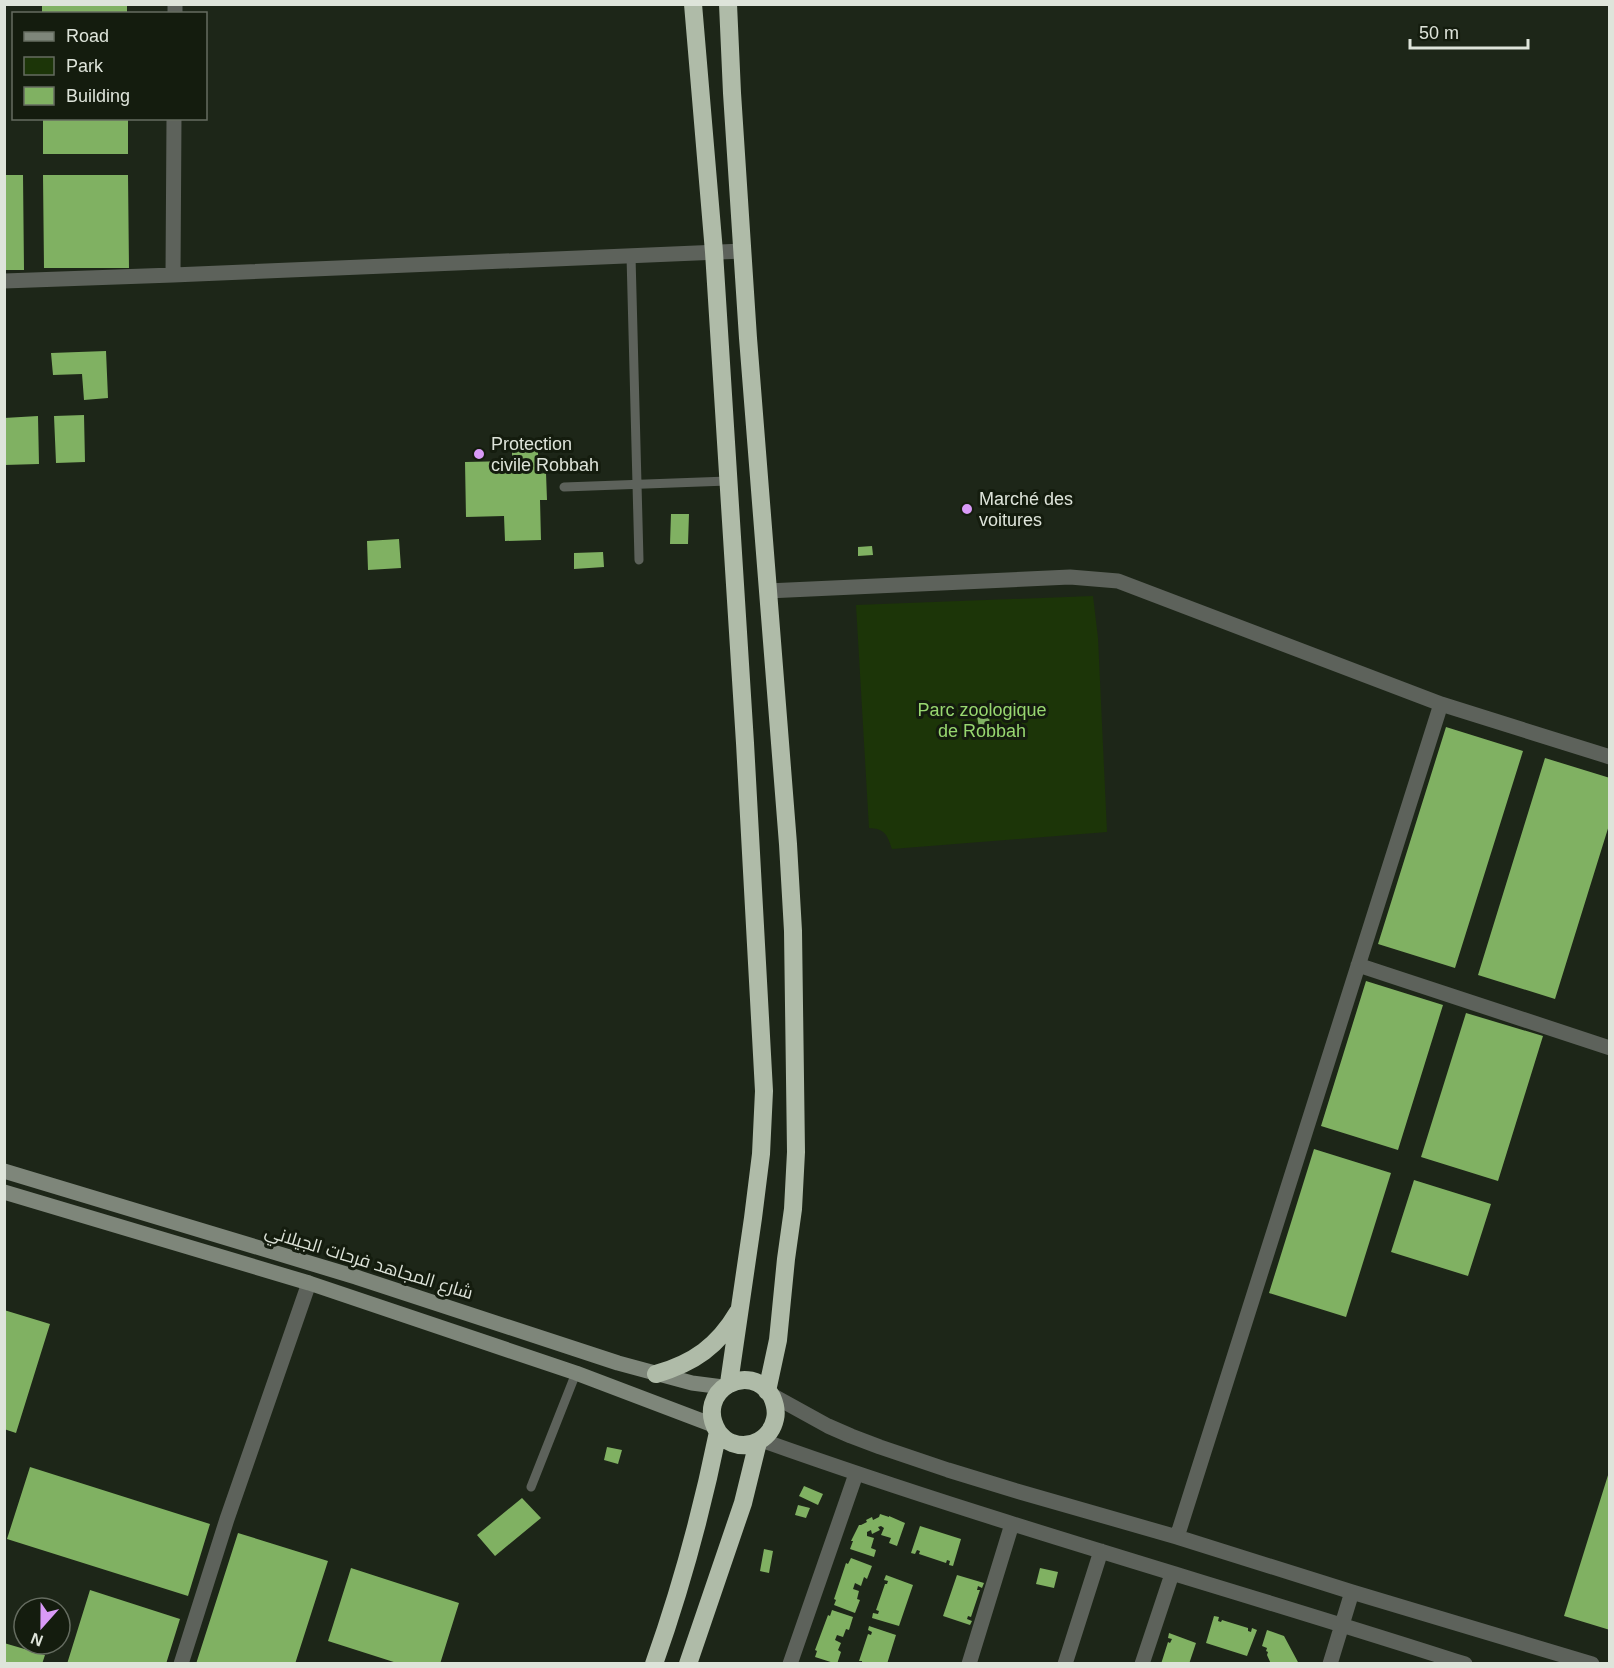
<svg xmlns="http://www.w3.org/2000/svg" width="1614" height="1668" viewBox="0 0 1614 1668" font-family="Helvetica,Cairo,sans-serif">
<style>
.green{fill:#1c3508}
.building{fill:#80b162}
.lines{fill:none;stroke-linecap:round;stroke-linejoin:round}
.lane{stroke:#5d625b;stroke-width:9}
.street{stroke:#5d625b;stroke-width:15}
.secondary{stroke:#7e867a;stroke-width:15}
.highway{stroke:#afbba8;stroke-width:18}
.poi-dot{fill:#d99af7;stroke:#141c0e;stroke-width:2}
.labels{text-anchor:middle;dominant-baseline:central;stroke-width:6;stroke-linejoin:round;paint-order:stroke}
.poi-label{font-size:18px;fill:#dee4da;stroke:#141c0e;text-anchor:start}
.park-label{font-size:18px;fill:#98d770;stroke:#141c0e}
.street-label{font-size:18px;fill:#dee4da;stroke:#141c0e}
</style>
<rect width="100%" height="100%" fill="#1d2618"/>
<path class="green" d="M1093 596 1098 638 1107 832 892 849C887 835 886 829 869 828L856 605Z"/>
<path class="building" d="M42 4H127V14H42Z
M43 118H128V154H43Z
M4 175H23L24 270H4Z
M43 175H128L129 268H44Z
M106 351 108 398 84 400 82 374 53 375 51 353Z
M84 415 85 462 56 463 54 416Z
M38 416 39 464 4 465V418Z
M538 443V474L546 473 547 500H540L541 540 505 541 504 516 466 517 465 462 512 461V444Z
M671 514H689L688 544H670Z
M399 539 401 568 368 570 367 541Z
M872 546 873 555 858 556V547Z
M603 552 604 567 574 569V553Z
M988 709 990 725 979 727 976 711Z
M1446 727 1523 751 1455 968 1378 944Z
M1545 758 1610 778V822L1555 999 1478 975Z
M1366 981 1443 1005 1398 1150 1321 1126Z
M1466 1013 1543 1036 1498 1181 1421 1157Z
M1314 1149 1391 1173 1346 1317 1269 1293Z
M1414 1180 1491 1204 1468 1276 1391 1252Z
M4 1310 50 1324 16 1433 4 1429Z
M607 1447 622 1450 618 1464 604 1460Z
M30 1467 210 1524 188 1596 7 1539Z
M1609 1472 1610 1473V1630L1564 1616Z
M804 1486 823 1494 818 1505 799 1496Z
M522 1498 541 1518 495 1556 477 1535Z
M798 1505 810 1508 806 1518 795 1515Z
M880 1514 889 1517V1516L905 1523 897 1546 889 1543 891 1538 881 1535 884 1528 881 1526 878 1527 880 1530 872 1534 871 1530 867 1532V1536L874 1538 871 1548 876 1550 874 1557 850 1549 853 1541H851L859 1525H861L867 1522 866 1520 872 1517 873 1520 879 1517Z
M920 1526 961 1539 953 1566 949 1565 950 1561 947 1560 946 1563 919 1554 920 1551 917 1550 915 1554 911 1553Z
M238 1533 328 1561 295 1664H196Z
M764 1549 773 1551 769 1573 760 1571Z
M851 1558 872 1566 867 1579 864 1577 861 1586 855 1583 853 1589 859 1591 857 1599 860 1600 855 1613 834 1605 836 1600 834 1599 846 1563 848 1564Z
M351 1568 459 1603 440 1664H400L328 1641Z
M1040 1568 1058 1572 1054 1588 1036 1584Z
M886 1575 913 1585 899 1626 872 1618 873 1613 878 1614 879 1611 876 1610 885 1584H887L888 1581 884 1580Z
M957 1575 984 1583 982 1588 978 1586 977 1590H980L971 1617 968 1616 967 1619 972 1621 970 1625 943 1616Z
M90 1590 180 1619 166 1664H67Z
M832 1610 853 1617 849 1630 846 1629 843 1637 837 1635 835 1640 841 1643 838 1650 841 1652 837 1664 815 1657 817 1651 815 1650 828 1615 830 1616Z
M1214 1616 1219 1617 1218 1621 1221 1622 1222 1620 1248 1628V1631L1251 1632 1252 1628 1257 1630 1247 1656 1206 1643Z
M869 1626 896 1635 887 1664H862V1661H859L868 1634 871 1635 872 1632 868 1630Z
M1267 1630 1284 1636 1299 1664H1271L1267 1655 1268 1652 1266 1651 1267 1648 1262 1646Z
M1169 1633 1196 1643 1189 1664H1161L1168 1642 1170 1643 1172 1639 1168 1638Z
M4 1643 45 1655 42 1664H4Z"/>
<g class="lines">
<path class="lane" d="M631 256 639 560
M564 487 728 481
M531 1487 576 1373"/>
<path class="street" d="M175 14V4
M173 275 174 118
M4 281 173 275 743 251
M767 591 1070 577 1118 581 1441 704 1610 757
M1358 965 1610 1048
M770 1394 828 1426 851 1436 880 1447 948 1470 1020 1492 1177 1537 1352 1592 1592 1664
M761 1440C993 1523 1230 1588 1465 1664
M1177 1537 1441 704
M181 1664 227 1519 309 1283
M790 1664 856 1474
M969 1664 1012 1524
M1065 1664 1101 1551
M1142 1664 1172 1574
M1330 1664 1352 1592"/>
<path class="secondary" d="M4 1171 356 1277 618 1363 692 1383 723 1387
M4 1192 309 1283 576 1373 713 1425"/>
<path class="highway" d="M693 4 714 252 745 743 764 1091 761 1154 753 1218 729 1383
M728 4 732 93 748 338 788 844 793 931 796 1152 793 1209 786 1259 778 1340 767 1391
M656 1374C694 1363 718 1346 738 1312
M654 1664C681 1588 702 1511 718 1432 693 1391 751 1359 772 1397 775 1404 777 1411 775 1419 771 1438 751 1450 732 1443 726 1441 722 1437 718 1432
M688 1664 743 1503 758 1442"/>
</g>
<g class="poi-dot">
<circle cx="479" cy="454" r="6"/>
<circle cx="967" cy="509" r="6"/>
</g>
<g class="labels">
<g class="poi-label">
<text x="491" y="444">Protection<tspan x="491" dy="21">civile Robbah</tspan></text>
<text x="979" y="499">Marché des<tspan x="979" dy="21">voitures</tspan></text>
</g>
<g class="park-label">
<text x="982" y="710">Parc zoologique<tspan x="982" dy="21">de Robbah</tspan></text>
</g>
<g class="street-label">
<text transform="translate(369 1262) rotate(17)">شارع المجاهد فرحات الجيلاني</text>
</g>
</g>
<rect width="1614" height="1668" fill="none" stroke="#dee4da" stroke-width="12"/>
<rect x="12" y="12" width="195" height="108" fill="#141c0e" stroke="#656c60" stroke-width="1.5"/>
<rect x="24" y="32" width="30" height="9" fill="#7e867a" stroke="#656c60" stroke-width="1.5"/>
<text x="66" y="42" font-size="18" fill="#dee4da">Road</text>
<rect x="24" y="57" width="30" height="18" fill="#1c3508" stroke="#656c60" stroke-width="1.5"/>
<text x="66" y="72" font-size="18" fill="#dee4da">Park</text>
<rect x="24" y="87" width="30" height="18" fill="#80b162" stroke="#656c60" stroke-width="1.5"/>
<text x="66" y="102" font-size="18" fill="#dee4da">Building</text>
<g transform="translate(42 1626) rotate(201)"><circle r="28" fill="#141c0e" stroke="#656c60" stroke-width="1.5"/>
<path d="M0-4.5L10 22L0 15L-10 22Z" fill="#d99af7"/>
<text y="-9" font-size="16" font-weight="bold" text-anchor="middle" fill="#dee4da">N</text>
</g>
<path d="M1410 39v9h118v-9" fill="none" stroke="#dee4da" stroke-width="3"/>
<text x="1419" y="39" font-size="18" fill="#dee4da" stroke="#141c0e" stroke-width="4.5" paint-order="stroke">50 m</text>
</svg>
